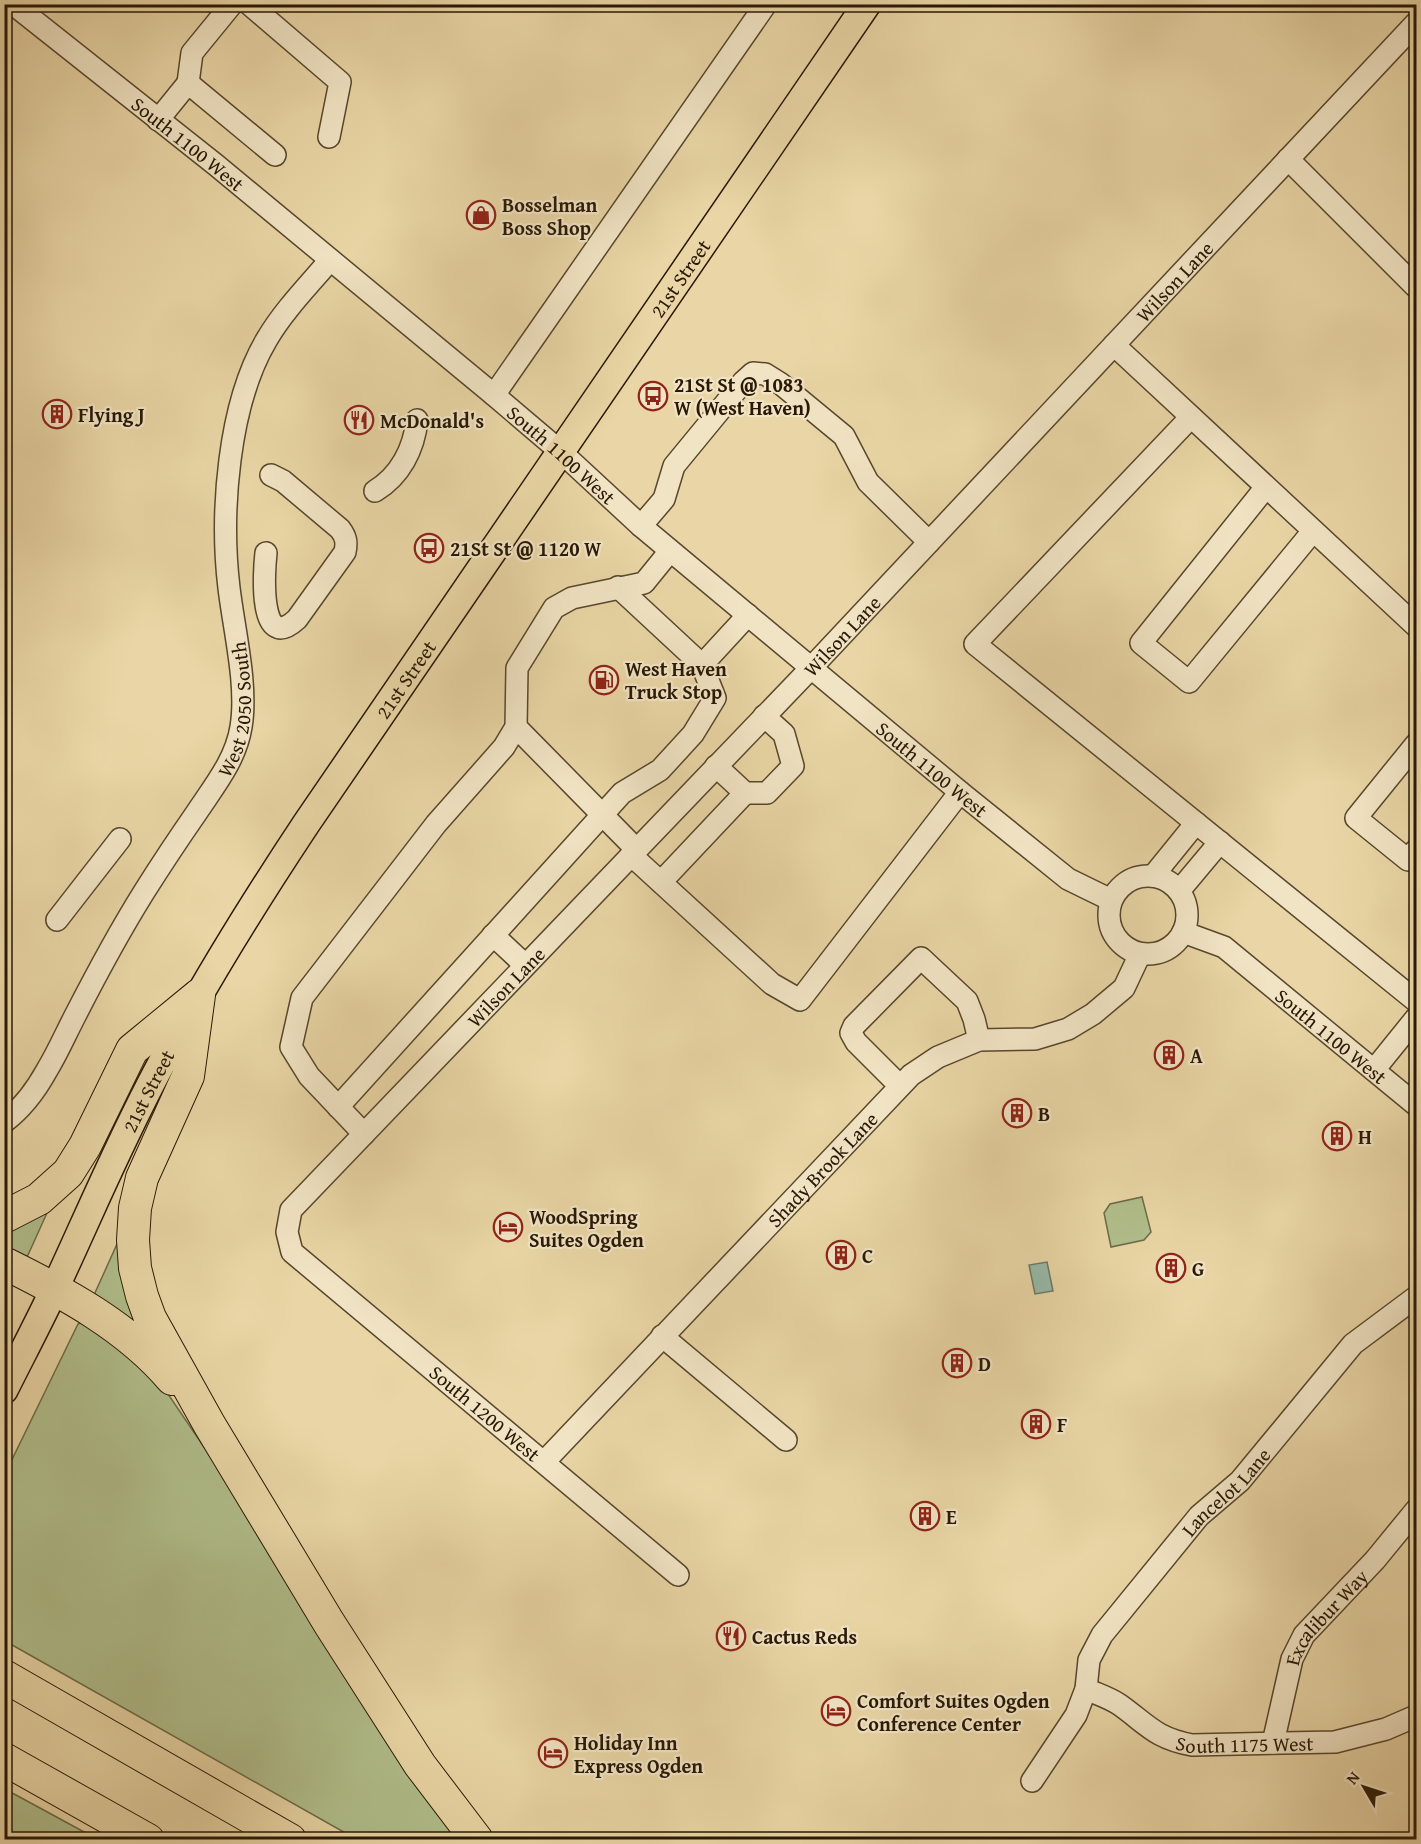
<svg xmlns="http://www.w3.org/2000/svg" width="1421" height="1844" viewBox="0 0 1421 1844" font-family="'Gentium Book Plus',serif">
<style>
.green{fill:#b0be8b;stroke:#6c6b48;stroke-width:1.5}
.water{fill:#97b9a8;stroke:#6b7967;stroke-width:1.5}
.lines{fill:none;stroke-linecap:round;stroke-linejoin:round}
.minor-casing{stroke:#58472d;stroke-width:24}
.major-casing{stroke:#281805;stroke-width:30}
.highway-casing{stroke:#281805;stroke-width:34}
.minor{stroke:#f1e4c4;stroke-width:21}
.major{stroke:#e9d5a5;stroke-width:27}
.highway{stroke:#e9d5a5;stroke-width:32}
.labels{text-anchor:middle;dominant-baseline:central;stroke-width:4.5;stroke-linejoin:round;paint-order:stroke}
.street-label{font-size:20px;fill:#281805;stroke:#f1e4c4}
.poi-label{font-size:20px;font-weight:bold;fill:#281805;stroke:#f1e4c4;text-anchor:start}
</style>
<rect width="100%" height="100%" fill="#e9d5a5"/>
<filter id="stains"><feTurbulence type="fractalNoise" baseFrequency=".00333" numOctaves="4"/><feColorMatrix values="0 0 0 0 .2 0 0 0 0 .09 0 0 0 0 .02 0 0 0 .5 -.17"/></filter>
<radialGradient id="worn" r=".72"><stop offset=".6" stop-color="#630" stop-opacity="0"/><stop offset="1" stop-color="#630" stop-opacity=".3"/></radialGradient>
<path class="green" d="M1142 1197 1151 1232 1144 1240 1111 1247 1104 1213 1110 1204Z
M47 1213 28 1255 24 1257 5 1250 4 1229Z
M122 1233 142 1333 94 1295Z
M83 1321 89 1323 166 1391 231 1487 462 1839H356L5 1641V1474L78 1324Z
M4 1789 16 1795 97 1839H5Z"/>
<path class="water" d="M1047 1262 1053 1291 1035 1294 1029 1265Z"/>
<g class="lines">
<g class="minor-casing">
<g id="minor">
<path id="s1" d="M13 4 216 165 494 395 561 452 641 526 960 792 1068 879 1111 900"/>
<path d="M249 4 340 82 329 137"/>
<path d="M188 83 192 53 232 4"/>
<path d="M158 120 188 83 275 155"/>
<path d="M1288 159 1416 287"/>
<path d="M1114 345 1416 626"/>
<path d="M494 395 766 4"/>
<path d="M1191 417 975 644 1416 1001"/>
<path d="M1266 487 1141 643 1189 682 1313 531"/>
<path d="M375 491C400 476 414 449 417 420"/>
<path d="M641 526 664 499 674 466 743 382 753 373 765 374 781 384 844 436 868 482 929 542"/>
<path d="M266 553C264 570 258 655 297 619L345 552C347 542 346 537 340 529L283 481 271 475"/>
<path d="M618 587 702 665"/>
<path d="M516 727 636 849"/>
<path d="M1416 744 1356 818 1408 860 1416 850"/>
<path d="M716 766 745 793H767L793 766 784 734 764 716"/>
<path d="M631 855 772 984 800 1000 960 792"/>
<circle cx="1148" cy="915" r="39"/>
<path d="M1153 876 1196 823"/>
<path d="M661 882 745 793"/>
<path d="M1179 891 1220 842"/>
<path d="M57 920 120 839"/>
<path id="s2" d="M1183 932 1224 947 1416 1105"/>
<path d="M493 935 525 965"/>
<path d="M1374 1070 1416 1018"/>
<path d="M900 1086 856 1042 851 1033 854 1026 921 958 967 1001 974 1019 979 1040"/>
<path d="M338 1107 622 793 660 770 693 734 715 698 702 665 748 615"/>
<path id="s3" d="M4 1122C23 1108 36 1090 47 1070 58 1052 66 1033 76 1014 97 973 119 932 144 892 161 865 179 838 197 812 215 785 236 759 241 727 248 686 234 630 229 588 220 513 228 404 267 339 284 310 309 285 330 260"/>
<path d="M364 1134 309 1076 291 1047 302 998 436 824 504 747 516 727 517 668 554 608 572 598 644 583 670 551"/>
<path d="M662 1336 786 1440"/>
<path id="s4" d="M544 1462 911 1075 938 1057 979 1040 1035 1039 1068 1029 1093 1014 1124 988 1140 954"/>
<path id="s5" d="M678 1575 292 1252 287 1232 291 1210 811 668 1416 23"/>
<path id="s6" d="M1086 1689C1097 1694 1110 1698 1120 1705 1148 1725 1155 1738 1192 1745L1335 1742 1386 1729 1416 1716"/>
<path id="s7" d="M1273 1743 1292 1659 1304 1635 1375 1560 1416 1510"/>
<path id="s8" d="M1032 1781 1076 1715 1086 1689 1089 1660 1102 1635 1199 1516 1240 1481 1353 1344 1416 1297"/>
</g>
</g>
<g class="major-casing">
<g id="major">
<path id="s9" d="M4 1390C21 1356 39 1322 55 1288 89 1215 120 1141 158 1070 202 985 253 904 306 824L867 4"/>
</g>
</g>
<g class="highway-casing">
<path id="highway" d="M199 995 188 1076 142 1178 135 1208 133 1240 135 1268 142 1296 150 1318 209 1424 329 1623 420 1765 477 1840
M4 1217 39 1199 68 1173 85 1146 132 1050 199 995
M4 1263C65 1293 128 1327 172 1379
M4 1676 290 1840
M4 1759 148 1840"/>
</g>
<use href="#minor" class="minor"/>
<use href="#major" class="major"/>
<use href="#highway" class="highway"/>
</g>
<defs>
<g id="shop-ring" transform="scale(1.5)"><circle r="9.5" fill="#f1e4c4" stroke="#8f2418" stroke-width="1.5"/><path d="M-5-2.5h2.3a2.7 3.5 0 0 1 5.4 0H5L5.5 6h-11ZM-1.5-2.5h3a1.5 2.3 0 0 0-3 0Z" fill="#8f2418"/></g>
<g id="bus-ring" transform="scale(1.5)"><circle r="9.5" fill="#f1e4c4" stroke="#8f2418" stroke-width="1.5"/><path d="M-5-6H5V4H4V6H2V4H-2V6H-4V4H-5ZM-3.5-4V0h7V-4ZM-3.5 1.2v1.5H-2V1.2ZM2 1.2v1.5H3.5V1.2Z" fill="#8f2418"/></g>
<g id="building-ring" transform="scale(1.5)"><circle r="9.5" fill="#f1e4c4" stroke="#8f2418" stroke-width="1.5"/><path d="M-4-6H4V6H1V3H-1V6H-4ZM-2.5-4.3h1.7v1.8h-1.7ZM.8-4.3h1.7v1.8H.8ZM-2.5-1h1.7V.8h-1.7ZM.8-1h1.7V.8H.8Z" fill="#8f2418"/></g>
<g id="restaurant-ring" transform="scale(1.5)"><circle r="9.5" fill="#f1e4c4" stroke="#8f2418" stroke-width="1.5"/><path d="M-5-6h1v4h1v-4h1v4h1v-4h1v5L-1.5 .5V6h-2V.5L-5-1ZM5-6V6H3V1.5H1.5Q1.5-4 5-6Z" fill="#8f2418"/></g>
<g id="fuel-ring" transform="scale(1.5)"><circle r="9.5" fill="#f1e4c4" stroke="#8f2418" stroke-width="1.5"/><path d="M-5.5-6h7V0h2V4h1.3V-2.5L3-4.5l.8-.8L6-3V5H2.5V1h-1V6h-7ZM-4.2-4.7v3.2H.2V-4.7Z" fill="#8f2418"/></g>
<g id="hotel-ring" transform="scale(1.5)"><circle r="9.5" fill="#f1e4c4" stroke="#8f2418" stroke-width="1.5"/><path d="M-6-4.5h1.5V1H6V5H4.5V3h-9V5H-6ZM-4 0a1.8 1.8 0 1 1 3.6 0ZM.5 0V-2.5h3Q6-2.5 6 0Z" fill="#8f2418"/></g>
</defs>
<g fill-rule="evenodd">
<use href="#shop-ring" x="481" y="215"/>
<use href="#bus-ring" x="653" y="396"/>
<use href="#building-ring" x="57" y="414"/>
<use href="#restaurant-ring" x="359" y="420"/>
<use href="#bus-ring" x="429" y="548"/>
<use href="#fuel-ring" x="604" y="680"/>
<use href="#building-ring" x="1169" y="1055"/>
<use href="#building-ring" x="1017" y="1113"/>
<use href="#building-ring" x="1337" y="1136"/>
<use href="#hotel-ring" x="508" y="1227"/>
<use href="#building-ring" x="841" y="1255"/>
<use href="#building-ring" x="1171" y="1268"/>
<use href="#building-ring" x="957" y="1363"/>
<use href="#building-ring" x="1036" y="1424"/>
<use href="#building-ring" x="925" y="1516"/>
<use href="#restaurant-ring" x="731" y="1636"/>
<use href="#hotel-ring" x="836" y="1711"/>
<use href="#hotel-ring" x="553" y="1753"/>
</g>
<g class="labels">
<g class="street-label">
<text stroke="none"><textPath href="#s1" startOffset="224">South 1100 West</textPath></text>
<text stroke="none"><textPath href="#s9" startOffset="1304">21st Street</textPath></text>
<text stroke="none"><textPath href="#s5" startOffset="1828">Wilson Lane</textPath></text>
<text stroke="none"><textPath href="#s1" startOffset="710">South 1100 West</textPath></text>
<text stroke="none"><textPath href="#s5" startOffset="1342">Wilson Lane</textPath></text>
<text stroke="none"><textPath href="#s9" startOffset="818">21st Street</textPath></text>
<text stroke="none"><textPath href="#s3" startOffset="480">West 2050 South</textPath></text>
<text stroke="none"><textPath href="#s1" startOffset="1196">South 1100 West</textPath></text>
<text stroke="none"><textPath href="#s5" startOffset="856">Wilson Lane</textPath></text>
<text stroke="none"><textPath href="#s2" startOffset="183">South 1100 West</textPath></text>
<text stroke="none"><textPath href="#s9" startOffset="332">21st Street</textPath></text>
<text stroke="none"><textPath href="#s4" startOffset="404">Shady Brook Lane</textPath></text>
<text transform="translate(485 1413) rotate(40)">South 1200 West</text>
<text stroke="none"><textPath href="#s8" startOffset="354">Lancelot Lane</textPath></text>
<text stroke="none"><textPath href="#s7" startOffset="140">Excalibur Way</textPath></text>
<text stroke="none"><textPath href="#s6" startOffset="174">South 1175 West</textPath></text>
</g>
<g class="poi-label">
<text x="502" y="204">Bosselman<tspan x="502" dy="23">Boss Shop</tspan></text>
<text x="674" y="384">21St St @ 1083<tspan x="674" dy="23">W (West Haven)</tspan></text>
<text x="78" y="414">Flying J</text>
<text x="380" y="420">McDonald's</text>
<text x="450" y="548">21St St @ 1120 W</text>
<text x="625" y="668">West Haven<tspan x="625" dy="23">Truck Stop</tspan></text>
<text x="1190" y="1055">A</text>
<text x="1038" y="1113">B</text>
<text x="1358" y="1136">H</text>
<text x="529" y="1216">WoodSpring<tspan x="529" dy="23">Suites Ogden</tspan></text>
<text x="862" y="1255">C</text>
<text x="1192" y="1268">G</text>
<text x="978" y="1363">D</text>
<text x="1057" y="1424">F</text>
<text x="946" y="1516">E</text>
<text x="752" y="1636">Cactus Reds</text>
<text x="857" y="1700">Comfort Suites Ogden<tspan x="857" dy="23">Conference Center</tspan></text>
<text x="574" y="1742">Holiday Inn<tspan x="574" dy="23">Express Ogden</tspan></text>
</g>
</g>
<rect width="1421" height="1844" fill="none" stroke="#e9d5a5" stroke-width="24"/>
<rect x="6" y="6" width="1409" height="1832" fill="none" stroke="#281805" stroke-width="3"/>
<rect x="12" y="12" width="1397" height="1820" fill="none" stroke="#281805" stroke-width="1.5"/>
<g transform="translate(1364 1787) rotate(309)" stroke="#f1e4c4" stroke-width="4.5" paint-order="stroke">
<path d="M0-4.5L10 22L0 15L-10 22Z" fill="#281805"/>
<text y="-9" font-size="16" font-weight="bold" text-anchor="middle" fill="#281805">N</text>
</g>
<rect width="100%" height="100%" filter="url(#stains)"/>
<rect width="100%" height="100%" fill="url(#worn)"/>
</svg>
